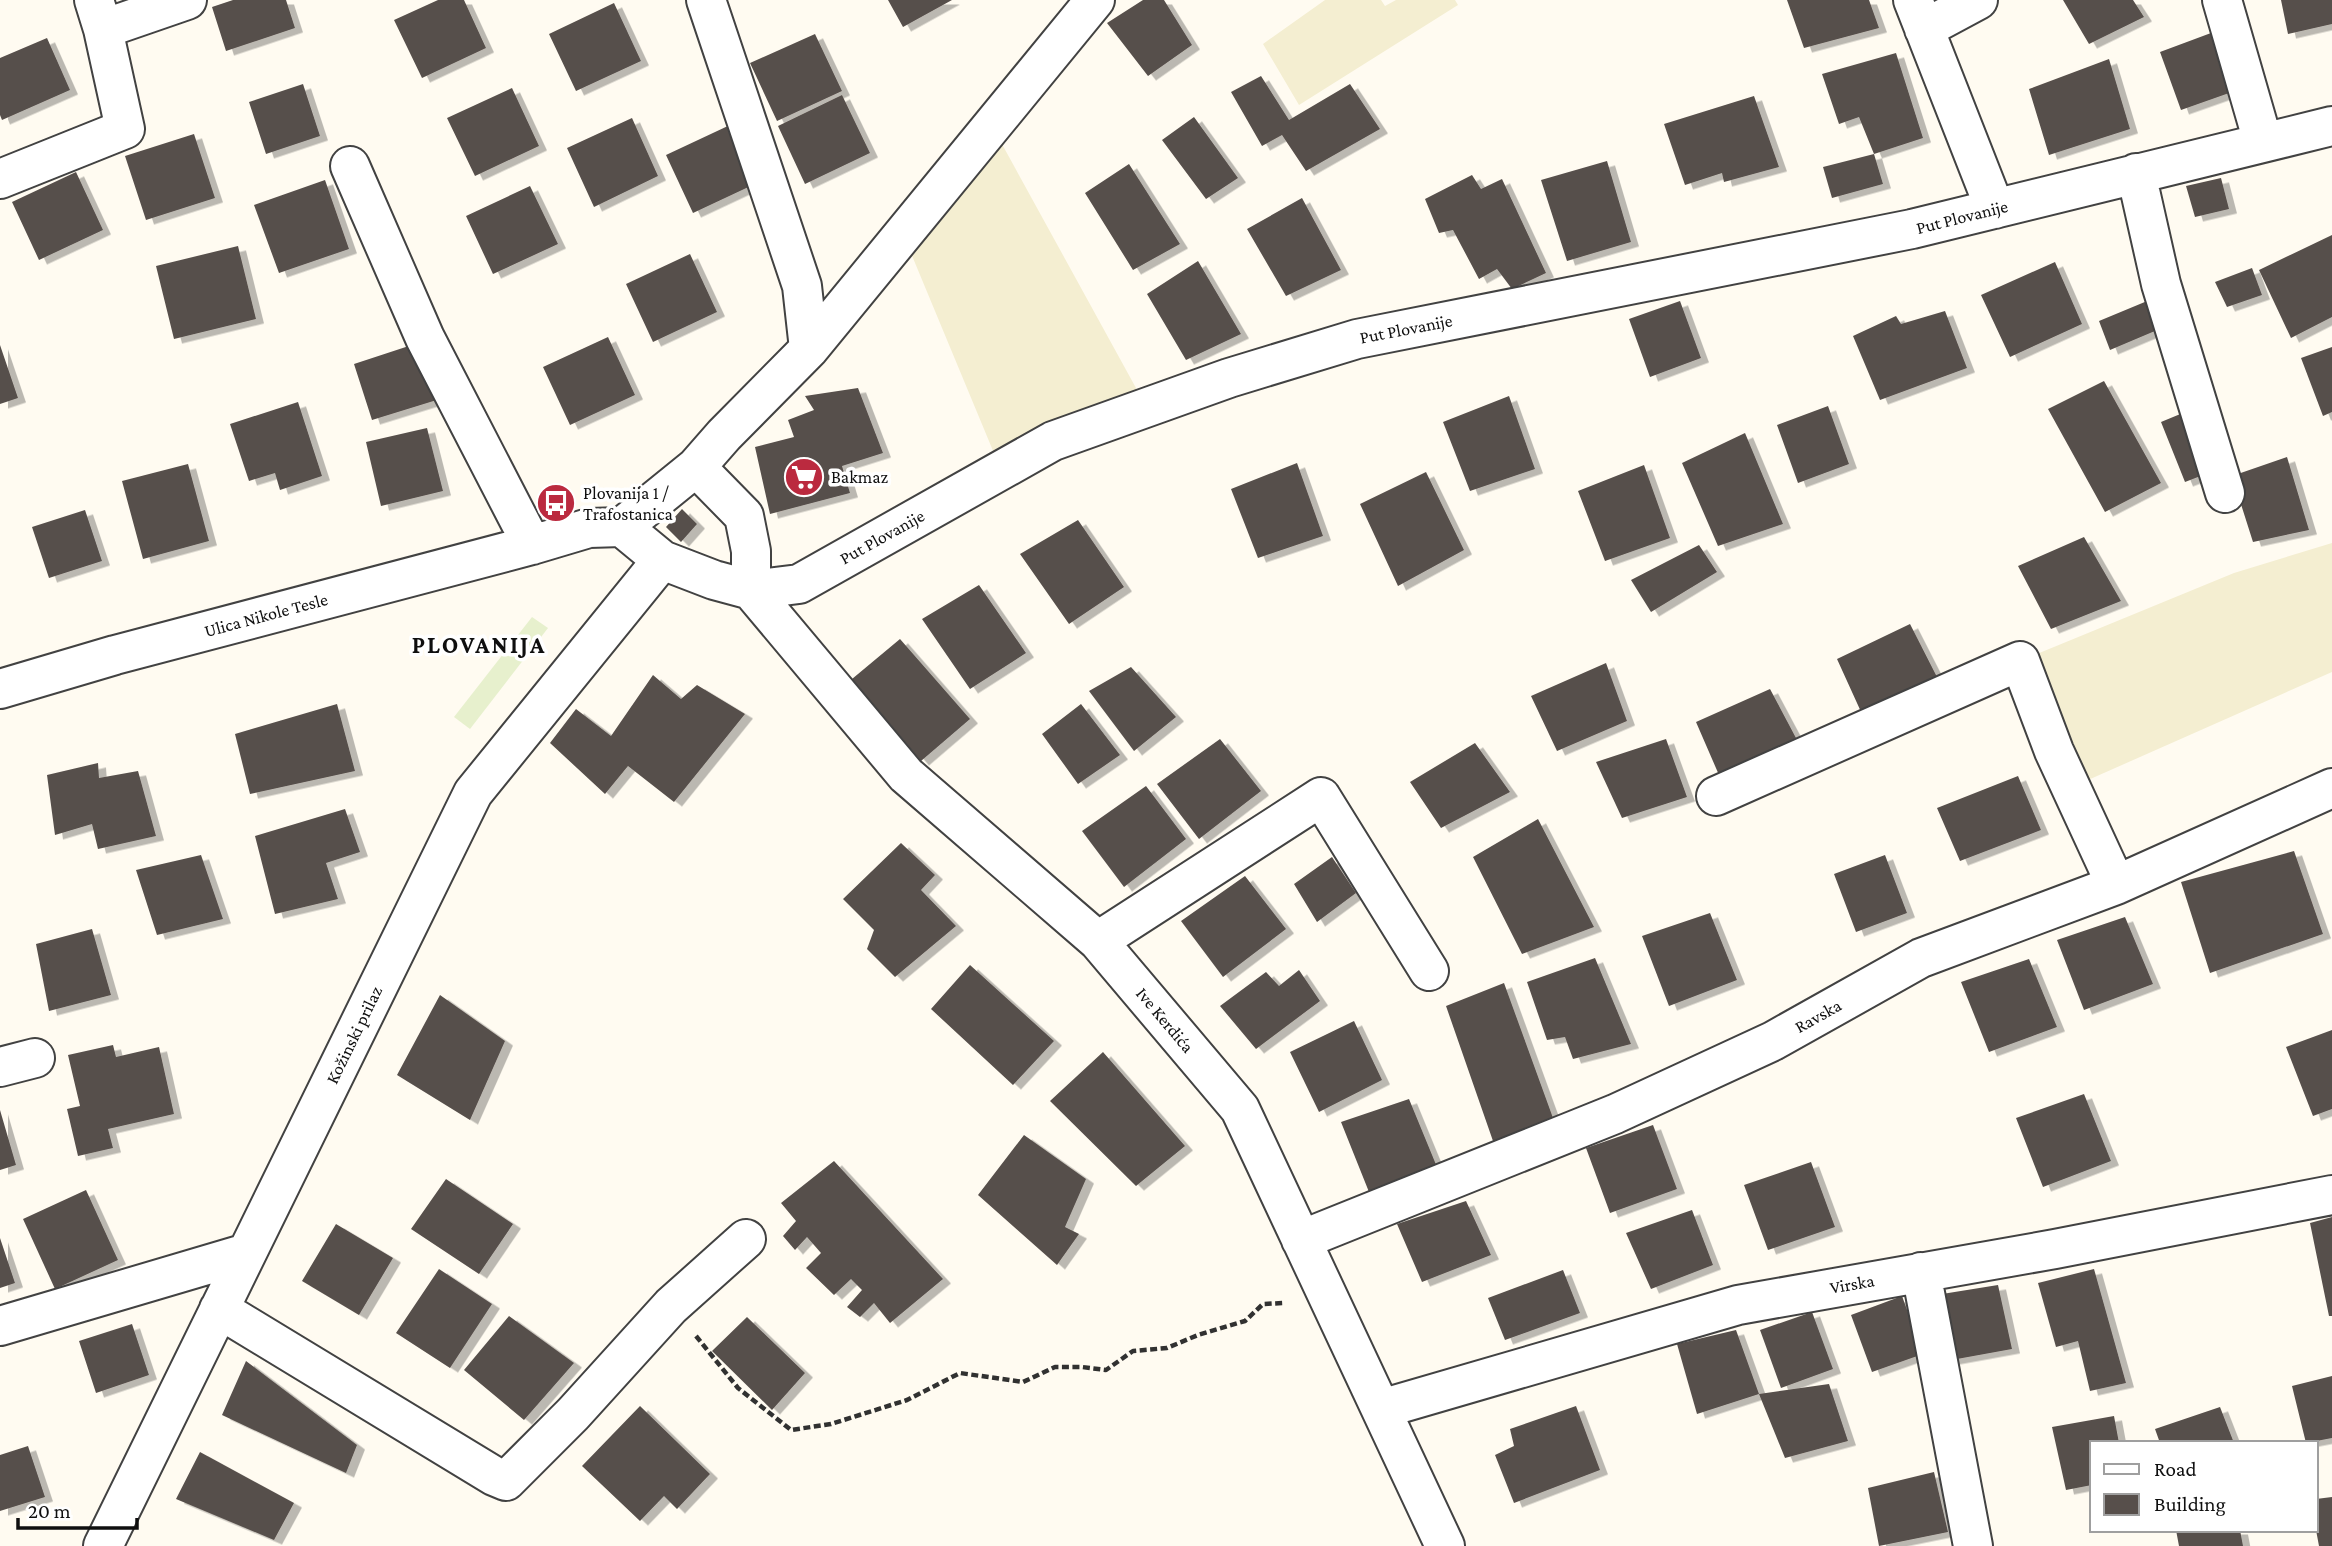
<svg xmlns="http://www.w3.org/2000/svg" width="2332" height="1546" viewBox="0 0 2332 1546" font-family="'Crimson Pro',serif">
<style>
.farmland{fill:#f4eed1}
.pitch{fill:#e7f0cd}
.building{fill:#574f4b;filter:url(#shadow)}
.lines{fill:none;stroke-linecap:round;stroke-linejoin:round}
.minor-casing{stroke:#424242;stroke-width:42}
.path{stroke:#313131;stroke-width:4.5;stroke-dasharray:7 3.5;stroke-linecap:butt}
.minor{stroke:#fff;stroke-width:38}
.labels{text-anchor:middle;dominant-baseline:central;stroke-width:7;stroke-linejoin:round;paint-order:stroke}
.street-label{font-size:18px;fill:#0f0f0f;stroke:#fff}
.poi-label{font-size:18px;fill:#0f0f0f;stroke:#fff;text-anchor:start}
.district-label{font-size:24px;font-weight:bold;letter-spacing:2px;fill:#0f0f0f;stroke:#fff}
</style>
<defs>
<filter id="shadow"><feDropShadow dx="8" dy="4.5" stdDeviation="0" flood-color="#0004"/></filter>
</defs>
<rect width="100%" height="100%" fill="#fffbf1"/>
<path class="farmland" d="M1325 0H1381L1385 6 1396 0H1455L1458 5 1299 105 1263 44Z
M992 126 1147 408 1001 470 903 234Z
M2332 543V672L2070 788 2020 661 2234 573Z"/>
<path class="pitch" d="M532 617 548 628 470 729 454 717Z"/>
<path class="building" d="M233 0H286L295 28 226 51 212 7Z
M438 0H464L486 48 422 78 394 20Z
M888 0H952L903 27Z
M1143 0H1164L1192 45 1148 76 1107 23Z
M1787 0H1869L1879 28 1804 48Z
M2063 0H2133L2144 17 2089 44Z
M2281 0H2332V24L2288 34Z
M614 3 641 61 576 91 549 34Z
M2211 33 2232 92 2181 110 2160 52Z
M815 34 842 91 777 121 750 63Z
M47 38 70 90 2 120 0 115V58Z
M1896 53 1923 138 1874 154 1859 117 1839 124 1822 74Z
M2109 59 2130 129 2049 155 2029 89Z
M1261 76 1289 120 1350 84 1380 129 1306 171 1282 135 1262 146 1231 92Z
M303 84 320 136 266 154 249 102Z
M512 88 539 146 475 176 447 118Z
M842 95 870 153 805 184 778 126Z
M1754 96 1779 167 1724 182 1722 173 1685 185 1664 124Z
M1194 117 1238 178 1206 199 1162 140Z
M632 118 658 176 594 207 567 148Z
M730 125 757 183 693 213 666 155Z
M194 134 215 198 146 220 125 156Z
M1874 154 1883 184 1832 198 1823 167Z
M1607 161 1631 242 1567 261 1541 180Z
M1129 164 1180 244 1133 270 1085 193Z
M76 172 103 230 39 260 12 202Z
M1472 175 1481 189 1502 179 1546 273 1512 289 1497 269 1479 279 1453 230 1439 233 1425 199Z
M2221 178 2229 209 2195 217 2186 186Z
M325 180 349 249 279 273 254 205Z
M530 186 558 244 493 274 466 216Z
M1302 198 1341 270 1286 296 1247 229Z
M2332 235V317L2291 338 2259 270Z
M238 246 256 319 174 339 156 266Z
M690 254 717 312 653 342 626 284Z
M1198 261 1241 334 1186 360 1147 294Z
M2055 262 2082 324 2010 357 1981 295Z
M2252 268 2262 295 2227 307 2215 282Z
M2152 299 2162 328 2110 350 2099 321Z
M1680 301 1701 358 1650 377 1629 319Z
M1945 311 1967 368 1880 400 1853 336 1896 316 1901 324Z
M608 337 635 395 570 425 543 367Z
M421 342 440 399 372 420 354 364Z
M0 345 18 398 0 404Z
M2332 347V412L2323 416 2301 358Z
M2104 381 2161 483 2105 512 2048 409Z
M858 388 883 453 842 466 850 493 770 514 755 447 794 437 788 420 814 410 805 396Z
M1509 396 1535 469 1470 491 1443 422Z
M298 402 322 476 280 490 275 473 249 481 230 424Z
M1828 406 1849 464 1798 483 1777 425Z
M2190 410 2211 472 2185 482 2161 422Z
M427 428 443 491 381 506 366 442Z
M1745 433 1783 524 1718 546 1682 463Z
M2287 457 2309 530 2253 542 2232 476Z
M1297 463 1323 536 1258 558 1231 489Z
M188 464 209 541 143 559 122 481Z
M1644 465 1670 538 1605 561 1578 491Z
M1426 472 1464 550 1398 586 1360 504Z
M682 509 697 524 681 542 666 527Z
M85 510 102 561 49 578 32 527Z
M1078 520 1124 587 1069 624 1020 554Z
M2084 537 2121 601 2051 629 2018 566Z
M1699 545 1717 572 1651 612 1631 580Z
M979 585 1026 653 970 689 922 619Z
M1910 624 1937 677 1862 714 1837 659Z
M900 639 970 719 921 761 852 679Z
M1606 663 1627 721 1557 751 1531 696Z
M1131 667 1176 717 1134 751 1089 691Z
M653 675 681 699 697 685 745 714 674 802 628 766 605 794 550 743 576 709 611 736Z
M1770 689 1796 738 1719 775 1696 722Z
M337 704 355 771 250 794 235 734Z
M1081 704 1120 755 1078 784 1042 734Z
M1220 739 1261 791 1199 839 1157 784Z
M1666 739 1687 797 1622 818 1596 762Z
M1475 743 1510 792 1441 828 1410 782Z
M98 763 99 778 138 771 156 836 98 849 92 824 55 835 47 775Z
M2018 776 2041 830 1960 861 1937 808Z
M1146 786 1186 839 1124 887 1082 831Z
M345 809 360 852 326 863 338 899 275 914 255 836Z
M1538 819 1594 927 1522 954 1473 857Z
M901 843 935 875 921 890 956 926 895 977 867 949 874 930 843 899Z
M2294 851 2323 934 2210 973 2181 882Z
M201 855 223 919 157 935 136 870Z
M1885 855 1907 913 1856 932 1834 874Z
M1332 857 1356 893 1317 922 1294 884Z
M1245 876 1286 929 1223 977 1181 921Z
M1710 913 1737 980 1669 1006 1642 936Z
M2125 917 2153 984 2084 1010 2057 940Z
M92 929 111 995 49 1011 36 944Z
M1595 958 1631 1044 1573 1059 1565 1037 1547 1040 1527 982Z
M2029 959 2057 1027 1989 1052 1961 982Z
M970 965 1054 1041 1013 1085 931 1009Z
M1299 970 1320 1001 1256 1049 1220 1006 1266 972 1279 986Z
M1504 983 1553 1118 1493 1141 1446 1006Z
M440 995 505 1041 470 1120 397 1075Z
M1354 1021 1382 1080 1319 1112 1290 1052Z
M2332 1030V1109L2313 1116 2286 1047Z
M113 1045 116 1057 159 1047 174 1114 108 1129 113 1148 78 1156 67 1109 80 1106 68 1055Z
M1103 1052 1185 1146 1136 1186 1050 1101Z
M2084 1094 2111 1161 2043 1187 2016 1118Z
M1409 1099 1437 1167 1369 1192 1341 1122Z
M0 1110 16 1165 0 1170Z
M1653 1125 1677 1189 1610 1213 1586 1148Z
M1024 1135 1086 1179 1065 1227 1079 1234 1057 1265 978 1195Z
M834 1161 943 1279 890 1323 874 1303 860 1317 847 1307 862 1290 851 1279 834 1295 806 1268 821 1253 807 1237 795 1250 783 1236 796 1221 781 1203Z
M1811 1162 1835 1227 1768 1250 1744 1185Z
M446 1179 513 1224 479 1274 411 1229Z
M86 1190 118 1260 55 1289 23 1219Z
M1466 1201 1491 1255 1422 1282 1397 1224Z
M1692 1210 1713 1265 1651 1289 1626 1233Z
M2332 1217V1316H2329L2310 1223Z
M336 1224 393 1258 359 1315 302 1281Z
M0 1238 15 1283 0 1288Z
M439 1269 492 1304 450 1368 396 1333Z
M2094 1269 2126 1383 2090 1391 2078 1341 2056 1347 2038 1283Z
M1563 1270 1580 1313 1505 1340 1488 1298Z
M1998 1285 2012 1349 1946 1361 1936 1295Z
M1902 1296 1923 1354 1872 1372 1851 1315Z
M1812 1312 1833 1369 1781 1388 1760 1330Z
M509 1316 574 1363 524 1420 464 1370Z
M747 1317 805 1373 772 1410 712 1351Z
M132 1324 149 1375 96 1393 79 1341Z
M1736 1330 1759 1394 1697 1414 1677 1344Z
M246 1361 357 1445 346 1473 222 1415Z
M2332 1376V1438L2306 1443 2292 1386Z
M1829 1384 1848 1441 1785 1458 1759 1394Z
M640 1406 710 1474 677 1509 664 1496 640 1521 582 1466Z
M1576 1406 1600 1470 1514 1503 1495 1455 1514 1446 1510 1429Z
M2220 1407 2234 1443H2160L2155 1429Z
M2114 1416 2119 1443H2092V1485L2066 1490 2052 1427Z
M28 1446 45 1497 0 1511V1455Z
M200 1452 294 1503 274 1540 176 1499Z
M1934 1472 1948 1532 1879 1546 1868 1488Z
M2332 1497V1546H2319L2316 1530V1499Z
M2176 1530H2240L2243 1546H2179Z"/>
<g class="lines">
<g class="minor-casing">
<path id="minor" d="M706 0 802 286 809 349
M1913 0 1995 209
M2222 0 2263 142
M103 29 187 0
M1924 29 1978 0
M350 166 425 338 532 545
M2136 173 2161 284 2225 493
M0 179 125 129 103 29 94 0
M696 467 744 516 751 551V590L906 775 1098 941 1240 1109 1445 1546
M622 527 696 467 724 435 809 349 1095 0
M0 689 115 655 532 545 589 528 622 527 662 560 714 580 751 590 799 584 1053 441 1229 378 1357 339 1912 229 2332 126
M1716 796 2020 661 2054 751 2116 885
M1098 941 1321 797 1429 971
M0 1067 35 1058
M1301 1240 1615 1114 1773 1041 1921 958 2116 885 2332 788
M1921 1272 1973 1546
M219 1309 494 1476 506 1481 573 1414 671 1306 746 1239
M0 1326 247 1253
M1381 1409 1738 1305 2055 1249 2332 1195
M103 1546 473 793 662 560"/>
</g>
<path class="path" d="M696 1336 738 1388 791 1430 831 1424 907 1400 960 1373 1023 1382 1055 1367H1082L1106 1370 1133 1351 1167 1348 1198 1335 1245 1321 1263 1304 1283 1303"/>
<use href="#minor" class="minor"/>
</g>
<defs>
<g id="supermarket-disc" transform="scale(2.0125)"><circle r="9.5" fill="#bb2a3f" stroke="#fff"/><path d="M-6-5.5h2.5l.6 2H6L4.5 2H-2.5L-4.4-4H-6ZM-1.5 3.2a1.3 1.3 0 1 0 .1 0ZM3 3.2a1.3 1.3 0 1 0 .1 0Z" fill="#fff"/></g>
<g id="bus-disc" transform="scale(2.0125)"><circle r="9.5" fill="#bb2a3f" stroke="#fff"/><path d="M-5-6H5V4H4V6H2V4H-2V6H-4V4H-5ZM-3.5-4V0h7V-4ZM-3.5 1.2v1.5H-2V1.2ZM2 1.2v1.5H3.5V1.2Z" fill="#fff"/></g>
</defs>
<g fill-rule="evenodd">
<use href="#supermarket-disc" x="804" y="477"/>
<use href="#bus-disc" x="556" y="503"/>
</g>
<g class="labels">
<g class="street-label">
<text transform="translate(1962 217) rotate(-14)">Put Plovanije</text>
<text transform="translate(1406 329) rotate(-11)">Put Plovanije</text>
<text transform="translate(882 537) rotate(-29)">Put Plovanije</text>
<text transform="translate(266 615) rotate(-15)">Ulica Nikole Tesle</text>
<text transform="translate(1818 1016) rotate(-29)">Ravska</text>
<text transform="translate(1165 1020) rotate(50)">Ive Kerdića</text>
<text transform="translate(354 1035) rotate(-64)">Kožinski prilaz</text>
<text transform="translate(1852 1284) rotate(-10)">Virska</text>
</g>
<g class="poi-label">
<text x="831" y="477">Bakmaz</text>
<text x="583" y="493">Plovanija 1 /<tspan x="583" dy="21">Trafostanica</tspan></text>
</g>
<g class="district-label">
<text x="479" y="644">PLOVANIJA</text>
</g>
</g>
<rect x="2090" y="1441" width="228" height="91" fill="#ffffff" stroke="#9f9f9f" stroke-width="2"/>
<rect x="2104" y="1464" width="35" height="10" fill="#ffffff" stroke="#9f9f9f" stroke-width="2"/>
<text x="2154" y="1476" font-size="21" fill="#0f0f0f">Road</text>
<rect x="2104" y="1494" width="35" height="21" fill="#574f4b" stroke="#9f9f9f" stroke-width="2"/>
<text x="2154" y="1511" font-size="21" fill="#0f0f0f">Building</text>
<path d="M18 1518v10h119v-10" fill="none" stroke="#0f0f0f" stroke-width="3.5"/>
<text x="28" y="1518" font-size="21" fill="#0f0f0f" stroke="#ffffff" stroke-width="5" paint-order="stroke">20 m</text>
</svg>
